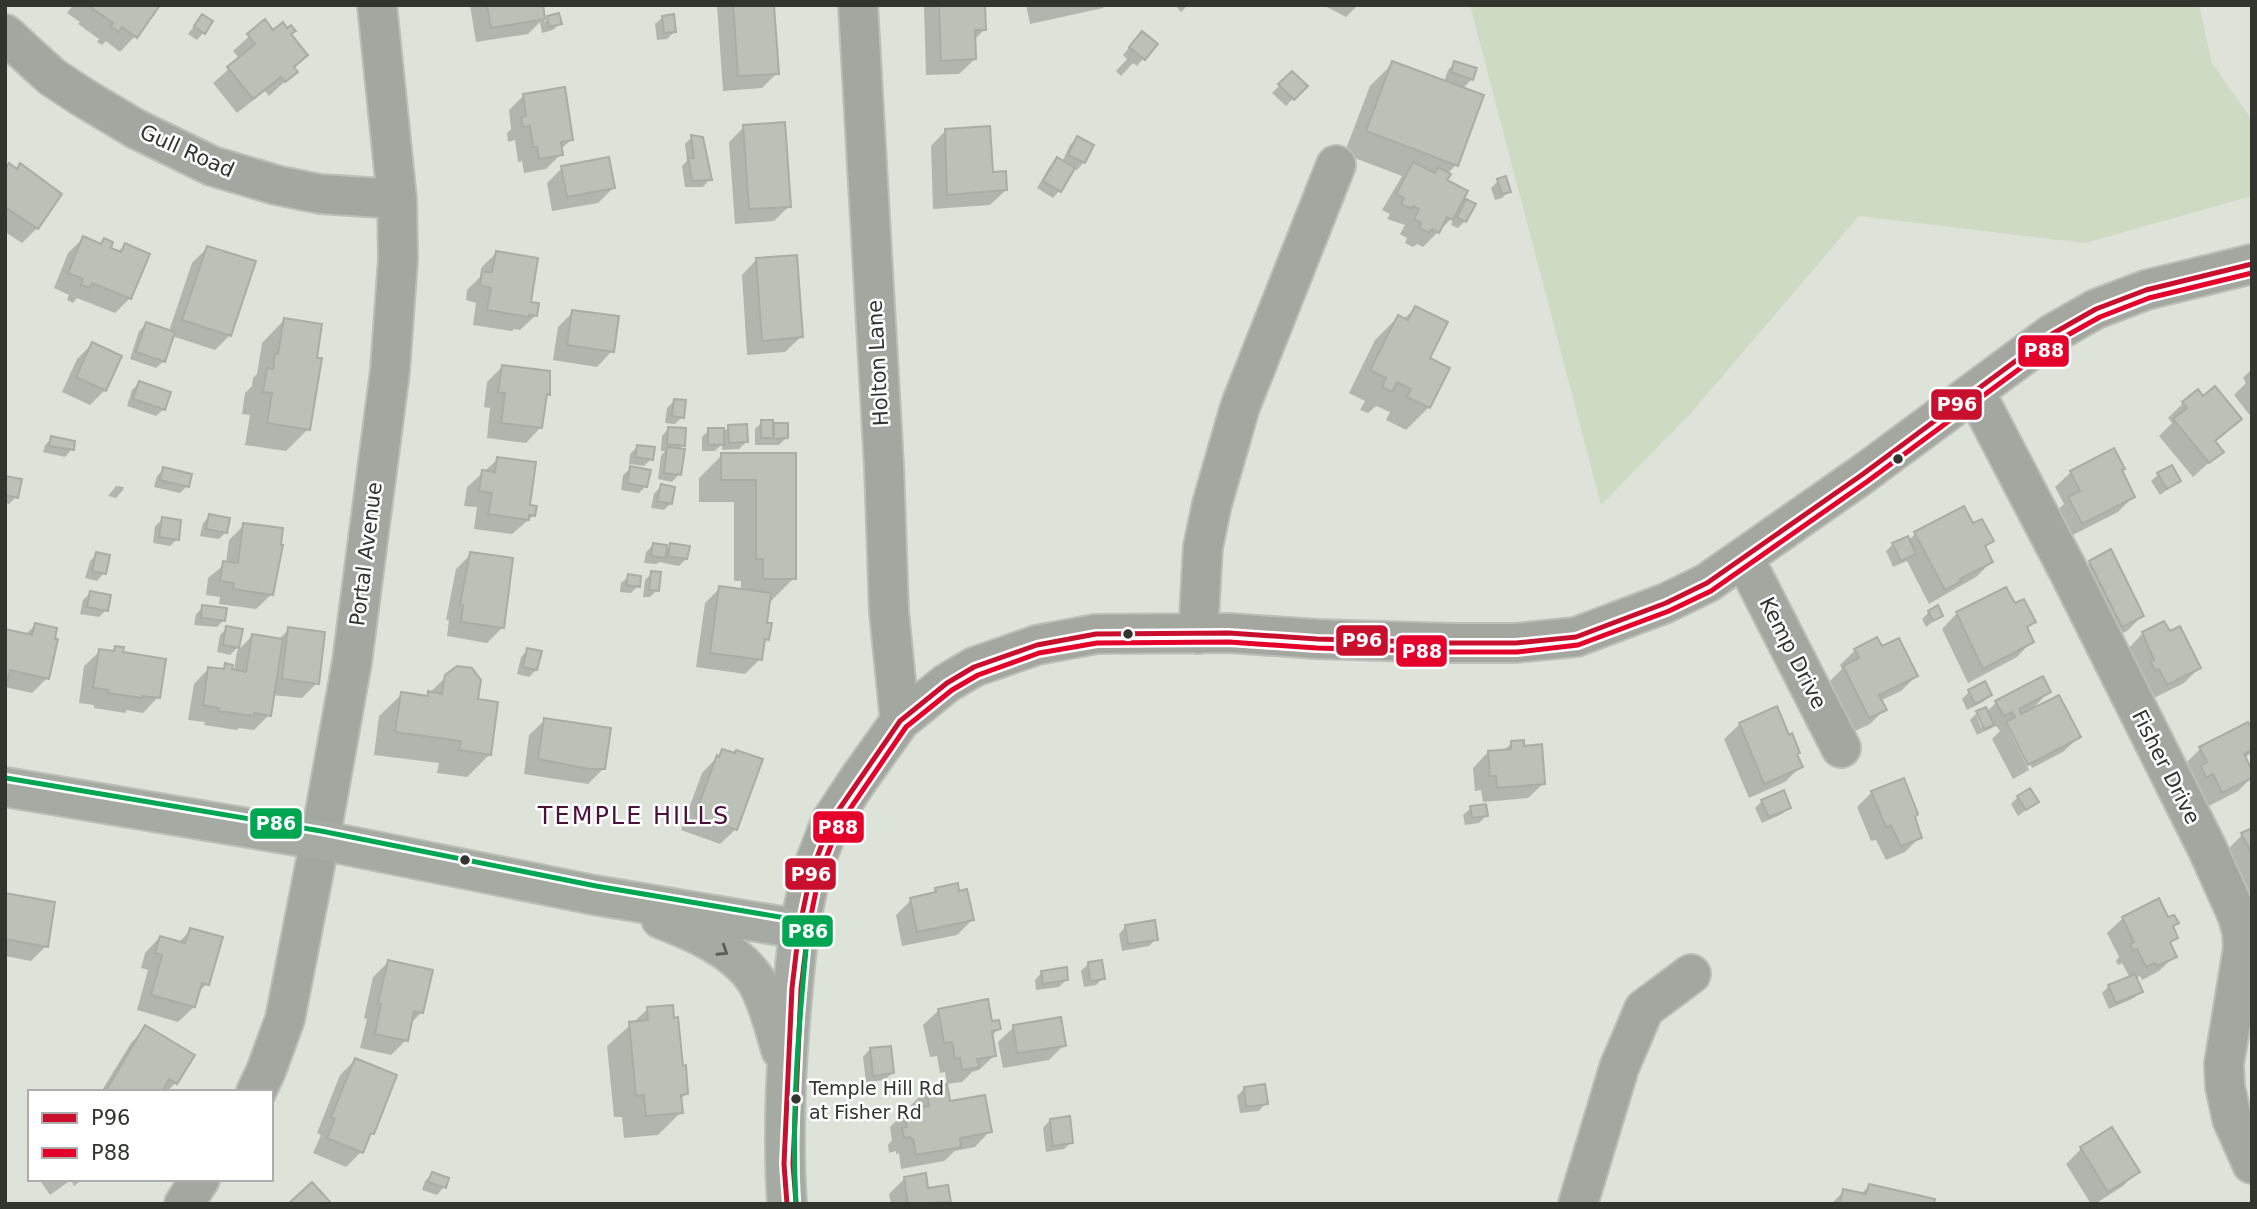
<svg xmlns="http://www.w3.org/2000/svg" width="2257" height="1209" viewBox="0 0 2257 1209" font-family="'DejaVu Sans',sans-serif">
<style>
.green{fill:#cedac4}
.shadow{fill:#0003}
.building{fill:#bbc1b6;stroke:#a9ada5;stroke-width:2}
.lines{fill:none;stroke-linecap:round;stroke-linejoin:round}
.minor-casing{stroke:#bbbfb8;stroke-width:42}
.major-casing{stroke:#bbbfb8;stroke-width:42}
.minor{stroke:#a3a7a0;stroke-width:38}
.major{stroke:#a5aaa2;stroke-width:38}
.bus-1-casing{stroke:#fff;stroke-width:10}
.bus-2-casing{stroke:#fff;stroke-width:10}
.bus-3-casing{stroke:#fff;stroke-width:10}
.bus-1{stroke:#c8102e;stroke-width:5}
.bus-2{stroke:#e4002b;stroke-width:5}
.bus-3{stroke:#00a651;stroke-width:5}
.oneway{stroke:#5a5e57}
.bus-dot{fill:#31352e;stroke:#fff;stroke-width:2.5}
.labels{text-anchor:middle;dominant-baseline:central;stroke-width:5;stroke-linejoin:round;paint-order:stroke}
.bus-label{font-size:19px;fill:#31352e;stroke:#fff;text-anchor:start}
.street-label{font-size:21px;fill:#31352e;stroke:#fff}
.quarter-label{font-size:24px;letter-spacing:2px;fill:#4a113b;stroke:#fff}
.line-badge{stroke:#fff;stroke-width:2.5}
.badge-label{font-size:19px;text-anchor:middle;font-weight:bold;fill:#fff}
</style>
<rect width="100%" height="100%" fill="#dee3d9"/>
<path class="green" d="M1470 5H2199L2212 63 2252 120V196L2085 243 1859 216 1691 413 1601 505Z"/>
<path class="shadow" d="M73 5H158L135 36 120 52 106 41 102 45 97 42 99 39 78 24 80 22 67 13Z
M470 5H541L544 22 548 18 560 23 553 30 542 33 540 22 528 34 476 42Z
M717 5H772L777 73 762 88 723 91Z
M924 5H983L984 30 974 40 975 59 959 74 926 75Z
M1026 5H1105L1103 8 1030 24Z
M1175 5H1188L1181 12Z
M1323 5H1358L1346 17Z
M202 16 204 32 197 40 188 34Z
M663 17 674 32 667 39 657 40 655 24Z
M265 22 273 32 287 31 293 68 295 72 269 96 265 91 237 113 213 83 240 59 233 51Z
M1135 40 1156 44 1137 66 1133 63 1121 76 1116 71 1127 59 1123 55Z
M1393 63 1444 82 1448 70 1455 63 1472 79 1462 89 1456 165 1447 174 1445 181 1456 211 1466 201 1465 221 1458 228 1451 225 1454 216 1423 247 1417 244 1413 247 1405 243 1407 238 1400 234 1405 225 1387 219 1390 214 1382 210 1402 176 1344 154 1370 86Z
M1292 73 1305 86 1286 106 1272 93Z
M524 95 571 140 560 150 561 154 546 169 524 173 522 161 518 162 515 140 508 142 507 133 511 129 509 110Z
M744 127 789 206 774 221 735 224 729 142Z
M946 130 1006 190 990 205 933 209 931 146Z
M692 137 710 179 703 187H685L682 166 687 161 685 144Z
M1077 138 1084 162 1077 170 1073 168 1060 190 1053 198 1037 188 1050 166 1058 159 1062 162 1070 145Z
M20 166 37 228 22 243 5 232V169L16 170Z
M562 168 613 188 598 203 552 211 547 183Z
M1498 181 1509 191 1502 198 1495 200 1491 188Z
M83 238 100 245 104 241 108 248 118 252 125 245 130 298 115 313 77 298 73 303 67 300 69 295 54 288 68 253Z
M207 248 230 335 215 350 172 336 164 361 156 368 130 359 139 331 146 324 169 331 192 263Z
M496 253 536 315 520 330 514 329 512 331 473 325 476 303 466 300 467 290 480 277 481 268Z
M757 259 801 337 785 352 747 355 742 275Z
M1415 308 1428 359 1429 407 1406 430 1386 420 1390 412 1376 406 1368 413 1360 410 1365 401 1349 393 1375 340 1398 317 1403 320Z
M573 312 612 351 597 367 553 360 558 327Z
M284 320 308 429 286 451 245 445 250 415 242 414 245 393 252 386 253 378 257 374 262 343Z
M92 344 105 390 90 405 62 392 77 359Z
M502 367 548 394 545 397 541 427 526 443 487 438 490 408 484 407 487 382Z
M2252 369V418L2234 395 2246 383 2243 378Z
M139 383 164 409 156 416 127 406 132 390Z
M2203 398 2240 418 2214 443 2221 452 2193 477 2159 436 2172 423 2168 418 2183 403Z
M674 401 682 417 675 424 665 423 667 408Z
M762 422 786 425V438L779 445H755V429Z
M729 427 746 442 739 449 722 450V444L715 451H702V437L709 430 722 433Z
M669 428 683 445 678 450 679 474 672 482 658 479 661 456 665 451H661L662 436Z
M52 438 72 449 65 457 43 452 45 445Z
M637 447 651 459 644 466 629 464 630 454Z
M2114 451 2120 471 2133 497 2118 512 2067 538 2054 513 2064 504 2055 487 2071 472Z
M722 455H794V578L771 601H768L765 624 768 639 762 644 760 659 745 674 696 667 705 603 720 588 741 591V581H734V502H699V478Z
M498 459 534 515 512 534 474 529 477 507 464 506 467 487Z
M631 468 646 486 639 493 621 490 623 475Z
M164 469 187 486 180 493 154 487 157 476Z
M2159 474 2179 481 2160 495 2151 481Z
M5 477 16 497 9 504 5 503Z
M116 486 124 487 123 490 116 498 108 496Z
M661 486 671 503 664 510 651 508 654 494Z
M210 516 226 532 219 539 200 536 203 523Z
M163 519 177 539 170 546 153 543 155 526Z
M244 525 272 594 256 609 219 604 220 597 206 595 208 578 226 563 229 540Z
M1973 525 1992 541 1984 549 1991 562 1976 577 1929 604 1907 561 1893 567 1886 551 1893 544 1908 541 1915 534Z
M653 545 666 550 671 545 686 559 679 566 659 562 657 564 644 563 646 552Z
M97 554 104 573 97 581 85 578 90 561Z
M471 554 502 628 487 643 447 636 449 620H446L456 569Z
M2090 562 2142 616 2127 631 2107 641 2075 577Z
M652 573 657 590 650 597H643L645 580Z
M629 576 638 586 631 593 620 592 621 583Z
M90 593 106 610 99 617 80 614 83 600Z
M2014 605 2034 622 2026 630 2032 641 2017 657 1968 683 1942 629 1957 613Z
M203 607 224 620 217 627 194 625 196 614Z
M1929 612 1941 616 1926 627 1922 619Z
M35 625 53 640 47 678 32 693 5 687V630L25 635Z
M227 628 237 648 230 655 217 652 220 635Z
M289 629 317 683 302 698 272 695 269 715 254 730 239 728 237 730 204 725 205 722 188 720 194 684 209 668 220 670 226 665 230 671H234L237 651 252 636 278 640Z
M2143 633 2169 634 2199 668 2184 683 2152 699 2128 649Z
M116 647 158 697 143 713 127 710 125 713 94 708V705L79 703 84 666 100 651 111 653Z
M1881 649 1916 676 1901 691 1880 701 1885 709 1870 724 1853 732 1829 682 1842 669 1840 665 1855 650Z
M528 650 536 670 529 677 517 674 521 657Z
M446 677 476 701 490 754 467 777 437 773 439 763 374 755 379 716 402 694 425 697Z
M1969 692 1990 695 1983 702 1967 710 1962 699Z
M2049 692 2031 710 2079 737 2063 752 2032 768 2011 726H2007L2029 770 2013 779 1992 739 2000 731 1996 726 1977 735 1970 720 1976 714 1981 727 1984 726 1986 712 1997 702Z
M1776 709 1800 767 1785 782 1749 798 1724 739 1740 724Z
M545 720 603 769 588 784 524 774 529 735Z
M2252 732V752L2244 759 2252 777 2238 791 2207 807 2185 764 2200 749Z
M1512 743 1523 748 1544 783 1528 798 1483 802 1481 790 1475 791 1473 768 1488 752 1503 751Z
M723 751 736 829 720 844 681 830 702 773Z
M1872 792 1913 817 1920 837 1905 852 1886 860 1876 840 1871 841 1857 807Z
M2018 797 2037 802 2018 816 2011 804Z
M1762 801 1789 807 1782 814 1762 823 1755 808Z
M1471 808 1486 816 1479 823 1465 825 1463 815Z
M2252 830V898L2227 850 2242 835Z
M936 889 972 920 957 935 902 946 896 915 911 900 930 895Z
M5 895 46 946 31 961 5 956Z
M2123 918 2168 920 2177 923 2172 928 2176 938 2169 945 2175 956 2159 971 2142 980 2140 976 2136 978 2141 991 2134 998 2109 1009 2102 993 2109 986 2130 978 2122 963 2118 965 2116 961 2119 957 2107 933Z
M1126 926 1156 939 1149 946 1122 951 1119 934Z
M191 930 207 984 197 993 194 1007 178 1022 137 1010 148 970 141 968 145 953 160 937 178 943Z
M388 962 422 1012 410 1024 406 1040 391 1055 360 1048 367 1019 364 1018 373 977Z
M1088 964 1103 978 1096 985 1084 987 1081 971Z
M1042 972 1066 980 1059 987 1036 990 1035 980Z
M648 1009 686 1094 680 1100 681 1112 658 1135 624 1138 622 1117H614L607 1046Z
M939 1010 991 1024 999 1029 991 1036 995 1055 979 1070 972 1072 962 1082 947 1084 945 1072 940 1073 937 1056 930 1057 923 1025Z
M146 1027 192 1055 175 1083 167 1092H101L131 1043Z
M1014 1027 1064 1045 1049 1060 1003 1068 998 1042Z
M870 1049 892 1073 885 1080 866 1082 863 1057Z
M355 1060 372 1133 367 1139 361 1152 346 1167 313 1153 321 1135 317 1133 340 1075Z
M1245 1088 1266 1103 1259 1111 1240 1113 1237 1096Z
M926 1090 990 1131 975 1147 955 1151 944 1161 901 1169 899 1153 896 1154V1151L889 1153 888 1145 892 1140 890 1127 905 1112 912 1110 911 1105Z
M1050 1120 1072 1142 1064 1149 1046 1152 1043 1128Z
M2081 1149 2138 1171 2123 1186 2095 1204H2091L2066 1164Z
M432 1174 444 1187 437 1195 422 1190 425 1181Z
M39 1179H83L74 1186 71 1180 50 1195Z
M904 1179 927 1190 949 1202 947 1204H891L889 1194Z
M1869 1186 1932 1204H1831L1844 1191 1860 1195Z"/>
<path class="building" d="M92 5H160L137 38 122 27 118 32 111 26 113 23 92 8Z
M487 5H543L545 19 491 28Z
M733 5H774L779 74 738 76Z
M939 5H985L986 30H975L976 59 941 61Z
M559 13 562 24 549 27 547 16Z
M202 14 213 21 205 34 194 26Z
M674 14 676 32 664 33 662 16Z
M265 19 273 30 283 22 287 28 291 25 296 31 291 34 308 55 294 67 298 72 285 82 281 77 253 99 227 67 255 44 247 34Z
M1142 31 1158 44 1145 60 1129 47Z
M1392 61 1484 95 1458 166 1366 131Z
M1454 61 1477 68 1473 80 1451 72Z
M1292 71 1308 86 1294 100 1278 84Z
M565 87 573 140 561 142 563 155 539 159 537 147H533L530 126 523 127 521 117 526 116 523 94Z
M785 122 791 207 749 209 743 125Z
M990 126 993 172 1006 171 1007 190 947 195 945 129Z
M691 135 703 137 712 180 692 181 688 158H694Z
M1077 136 1094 145 1085 163 1068 155Z
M609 157 615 188 567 197 561 166Z
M1057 157 1075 168 1061 192 1043 181Z
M1413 162 1435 173 1438 167 1451 174 1447 180 1468 191 1453 220 1447 217 1439 233 1432 229 1429 233 1419 228 1421 223 1414 219 1419 209 1413 206 1412 209 1401 204 1404 198 1396 194Z
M9 163 17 169 20 163 62 194 38 229 5 207V169Z
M1506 176 1511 192 1502 194 1497 179Z
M1466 199 1476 204 1466 222 1457 217Z
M83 236 101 244 104 238 113 242 111 248 121 252 125 243 150 254 131 299 92 283 89 288 81 285 83 279 68 273Z
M207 246 256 261 231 336 182 320Z
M496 251 538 258 531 302 539 303 537 316 529 315V317L487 310 491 288 480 285 482 272H492Z
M797 255 803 337 762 341 756 258Z
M1415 306 1448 322 1430 358 1450 368 1430 408 1407 397 1411 389 1397 382 1392 392 1382 387 1386 378 1370 370 1398 315 1408 320Z
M572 310 619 316 614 352 567 345Z
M284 318 322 324 317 358H322L310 430 267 423 272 393 263 392 267 368 273 369 275 353 278 354Z
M146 322 175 332 165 362 136 352Z
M92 342 122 356 106 391 76 377Z
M502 365 550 371V395L547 394 542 428 501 423 505 393H498Z
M139 381 171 392 165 410 133 399Z
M2215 386 2242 419 2215 441 2224 452 2209 463 2173 419 2187 408 2182 402 2198 389 2203 396Z
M674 399 686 400 684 418 672 416Z
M761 420H773V438H761Z
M774 423H788V438L774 439Z
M747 424 748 442 729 443 728 425Z
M668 427 686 428 685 446 667 444Z
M708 428H724V445L708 444Z
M51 436 75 441 74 450 49 446Z
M637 445 655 447 653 460 635 457Z
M667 447 685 449 681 475 664 473Z
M2114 448 2125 469 2122 470 2135 497 2082 524 2068 497 2080 491 2070 471Z
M721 453H796V579H763V559H756V480H721Z
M497 457 536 462 530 505 537 506 535 516 529 515V520L488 514 492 493 479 491 482 470 495 472Z
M2172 465 2181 481 2167 489 2157 473Z
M630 466 651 470 647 487 627 483Z
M163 467 192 474 189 487 160 480Z
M5 476 22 479 18 498 5 495Z
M661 484 675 487 672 504 657 501Z
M1964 506 1973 523 1982 519 1994 541 1985 546 1993 562 1960 579 1961 581 1945 590 1914 532Z
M209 514 230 518 227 533 206 529Z
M162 517 181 520 179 540 159 537Z
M243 523 283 528 281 545H283L273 595 233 589 234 583 220 581 223 561 238 563Z
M1908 536 1916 554 1901 561 1892 543Z
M653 543 667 545 666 558 651 556Z
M670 543 690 546 687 559 668 556Z
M2111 549 2144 616 2122 627 2089 561Z
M96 552 110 555 106 574 92 571Z
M470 552 513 558 504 628 461 622 463 605H460Z
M651 571 661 572 659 591 649 590Z
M628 574 641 576 640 587 626 585Z
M719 586 771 593 767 623H772L769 640 765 639 762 660 710 653Z
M2006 587 2015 603 2024 599 2036 622 2027 627 2034 642 1983 669 1956 612Z
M90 591 111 595 108 611 87 607Z
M202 605 227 608 225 621 201 618Z
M1938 605 1943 616 1933 621 1928 611Z
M2164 621 2170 631 2180 626 2201 668 2167 685 2159 669 2155 671 2151 662 2154 660 2142 632Z
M35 623 57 628 55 639H58L49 679 10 670 8 680 5 679V629L32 635Z
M226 626 243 629 239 648 223 645Z
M288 627 325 632 319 684 282 679Z
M252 634 283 639 271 716 254 713 253 716 218 711 219 708 203 705 208 667 224 669 225 663 233 665 232 669 246 672Z
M1877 637 1882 646 1899 638 1918 676 1879 695 1887 710 1869 718 1843 666 1859 658 1854 649Z
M115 646 124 647 123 652 166 659 160 698 142 696V698L108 693 109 690 93 688 99 649 114 651Z
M527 648 542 651 537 670 523 667Z
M457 666 472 668 481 680 478 699 498 702 491 755 459 750 461 741 395 732 401 692 428 696V691L442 694 445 675Z
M2043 676 2051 692 2019 709 2021 714 2059 695 2081 737 2028 765 2006 722 2015 717 2012 712 2004 716 1995 701Z
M1985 681 1992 695 1975 704 1968 690Z
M1777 706 1789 735 1792 733 1800 753 1797 754 1803 767 1764 784 1739 723Z
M1986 707 1994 725 1984 729 1976 711Z
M544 718 611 728 605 769H589L538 759Z
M2248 722 2252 728V750L2244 754 2252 770V778L2222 793 2213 774 2206 778 2201 766 2207 762 2199 747Z
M1524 740V746L1542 744 1545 784 1497 788 1496 776H1490L1488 751 1511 749V741Z
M722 749 735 753 736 750 763 759 737 830 695 815 717 755 719 757Z
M1904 778 1918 814 1915 817 1922 838 1901 846 1891 826 1886 827 1871 791Z
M2030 788 2039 802 2026 810 2017 796Z
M1784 790 1791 808 1769 817 1761 800Z
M1486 804 1488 816 1472 818 1470 806Z
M2252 828V854L2241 833Z
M958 883 959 891 967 889 974 920 917 932 910 898 936 892 935 888Z
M5 893 55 902 48 947 5 939Z
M2159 898 2168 917 2174 915 2179 923 2173 926 2178 938 2170 942 2177 957 2157 966 2155 963 2146 967 2137 949 2133 951 2130 944 2134 942 2122 917Z
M1155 920 1158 940 1128 944 1125 925Z
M190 928 223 937 209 985 202 983 195 1007 151 995 162 955 155 953 160 936 185 943Z
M388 960 433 970 423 1013 414 1011 408 1041 375 1034 381 1004 378 1003Z
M1102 960 1105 979 1090 981 1088 962Z
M1067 967 1068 980 1043 984 1041 971Z
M2135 974 2143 992 2116 1003 2108 985Z
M988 999 992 1021 999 1020 1001 1029 992 1031 996 1056 977 1059 979 1067 962 1070 960 1058 955 1059 952 1042 944 1043 938 1009Z
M673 1005 674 1018 678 1017 683 1066 686 1065 688 1094 681 1095 683 1113 646 1116 644 1095 636 1096 629 1022 648 1020 647 1007Z
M1061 1017 1066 1046 1017 1053 1013 1025Z
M145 1025 195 1055 177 1084 169 1079 162 1092H105Z
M891 1046 894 1073 873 1076 870 1048Z
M355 1058 397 1075 374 1134 371 1133 363 1153 327 1138 335 1119 331 1117Z
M947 1084 950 1101 985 1095 992 1132 960 1138 961 1147 916 1155 913 1139H911L910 1137 904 1138 902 1128 907 1127 904 1110 929 1106 926 1088Z
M1265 1084 1268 1104 1246 1107 1244 1087Z
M1070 1116 1073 1143 1053 1146 1050 1119Z
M2112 1127 2140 1172 2108 1192 2080 1147Z
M432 1172 449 1178 446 1188 428 1182Z
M926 1173 928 1188 948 1185 951 1202 908 1204 904 1177Z
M312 1182 332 1204H288Z
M1869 1184 1935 1199 1934 1204H1840L1843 1189 1866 1194Z"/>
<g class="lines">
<g class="minor-casing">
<path id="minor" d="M858 5 884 466 889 612 900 721
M5 34 52 77 84 98 136 129 212 166 276 185 320 194 397 199
M1975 392 2070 574 2208 850 2238 917 2242 932 2243 948 2224 1064 2225 1086 2232 1119 2252 1164
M1744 558 1841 748
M1198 634 1203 547 1212 504 1240 407 1336 165
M799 929 811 873 831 821 858 780 900 721 947 683 974 667 1037 645 1096 634 1229 633 1317 639 1452 643H1516L1576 637 1666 603 1707 583 1863 474 2052 334 2096 309 2146 290 2252 264
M256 1092 266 1071 285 1019 320 840 352 662 390 371 398 259 397 199 377 5
M184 1204 200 1179
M1578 1204 1619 1068 1644 1009 1691 974"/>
</g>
<g class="major-casing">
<path id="major" d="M5 787 320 840 594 895 799 929C789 1020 781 1112 787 1204
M661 919C695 932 737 950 757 982 769 1003 774 1027 781 1050"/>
</g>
<use href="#minor" class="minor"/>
<use href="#major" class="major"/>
<g class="bus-1-casing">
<path id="bus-1" d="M787 1204 784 1164 792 988 799 929 811 873 831 821 900 721 947 683 974 667 1037 645 1096 634 1229 633 1317 639 1452 643H1516L1576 637 1666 603 1707 583 1863 474 2052 334 2096 309 2146 290 2252 264"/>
</g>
<g class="bus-2-casing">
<path id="bus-2" d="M796 1203 793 1164 801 989 808 930 819 876 839 825 906 727 952 690 978 675 1039 653 1097 643 1229 642 1317 648 1452 652H1517L1578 645 1669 611 1711 591 1868 481 2057 341 2100 317 2149 298 2252 273"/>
</g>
<g class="bus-3-casing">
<path id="bus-3" d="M6 778 321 831 596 886 803 921 808 929C799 1021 791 1111 796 1204"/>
</g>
<use href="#bus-1" class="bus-1"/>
<use href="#bus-2" class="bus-2"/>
<use href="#bus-3" class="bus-3"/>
</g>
<defs><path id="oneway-chevron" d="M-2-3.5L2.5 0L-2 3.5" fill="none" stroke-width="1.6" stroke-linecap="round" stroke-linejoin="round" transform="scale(1.75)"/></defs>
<use class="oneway" href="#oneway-chevron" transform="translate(723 951) rotate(33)"/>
<g class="bus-dot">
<circle cx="1898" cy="459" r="6"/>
<circle cx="1128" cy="634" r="6"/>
<circle cx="465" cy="860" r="6"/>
<circle cx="796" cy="1099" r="6"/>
</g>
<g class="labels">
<g class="bus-label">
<text x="809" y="1088">Temple Hill Rd<tspan x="809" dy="24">at Fisher Rd</tspan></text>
</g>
<g class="street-label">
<text transform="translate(187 151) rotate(24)">Gull Road</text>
<text transform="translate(878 363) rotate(-93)">Holton Lane</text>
<text transform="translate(366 554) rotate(-83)">Portal Avenue</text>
<text transform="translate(1793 653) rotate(63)">Kemp Drive</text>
<text transform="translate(2166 767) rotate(63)">Fisher Drive</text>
</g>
<g class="quarter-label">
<text x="634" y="816">TEMPLE HILLS</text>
</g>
</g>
<g class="line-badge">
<rect x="2017" y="334" width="53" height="34" rx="7" fill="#e4002b"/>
<rect x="1930" y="388" width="53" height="33" rx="7" fill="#c8102e"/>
<rect x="1335" y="624" width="54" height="33" rx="7" fill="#c8102e"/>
<rect x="1395" y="634" width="53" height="34" rx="7" fill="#e4002b"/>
<rect x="249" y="807" width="54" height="33" rx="7" fill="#00a651"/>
<rect x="812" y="810" width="53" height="34" rx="7" fill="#e4002b"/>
<rect x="784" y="857" width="53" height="34" rx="7" fill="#c8102e"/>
<rect x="781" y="914" width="53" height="34" rx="7" fill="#00a651"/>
</g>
<g class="badge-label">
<text x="2044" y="357">P88</text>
<text x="1957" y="411">P96</text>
<text x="1362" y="647">P96</text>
<text x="1422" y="658">P88</text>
<text x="276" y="830">P86</text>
<text x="838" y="834">P88</text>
<text x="811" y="881">P96</text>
<text x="808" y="938">P86</text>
</g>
<rect width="2257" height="1209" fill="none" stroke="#31352e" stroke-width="14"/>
<rect x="28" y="1090" width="245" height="91" fill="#ffffff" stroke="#adaeab" stroke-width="2"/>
<rect x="42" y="1113" width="35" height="10" fill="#c8102e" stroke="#adaeab" stroke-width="2"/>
<text x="91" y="1125" font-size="21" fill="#31352e">P96</text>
<rect x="42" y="1148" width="35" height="10" fill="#e4002b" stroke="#adaeab" stroke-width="2"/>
<text x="91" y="1160" font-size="21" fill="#31352e">P88</text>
</svg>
